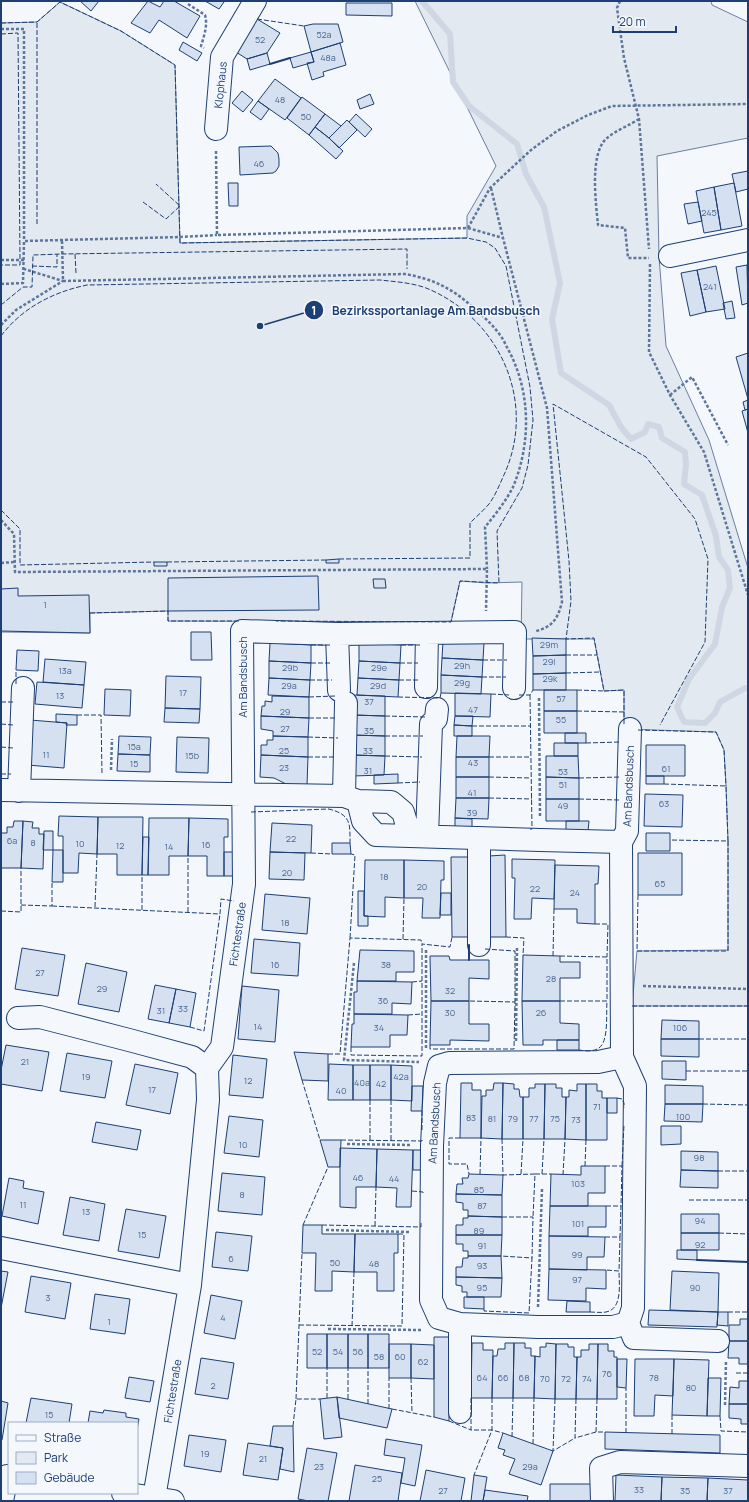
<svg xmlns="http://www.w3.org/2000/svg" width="749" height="1502" viewBox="0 0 749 1502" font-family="Manrope,sans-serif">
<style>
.green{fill:#e3e9f0;stroke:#687fa3}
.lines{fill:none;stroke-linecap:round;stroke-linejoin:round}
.stream{stroke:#cfd7e4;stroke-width:6}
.building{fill:#d5e0f0;stroke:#1d3f73}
.minor-casing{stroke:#1d3f73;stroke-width:24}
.path{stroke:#5e769c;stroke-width:2.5;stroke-dasharray:3 2;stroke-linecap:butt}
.minor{stroke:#f4f7fb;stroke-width:22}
.fence{stroke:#1d3f73;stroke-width:1;stroke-dasharray:5 2;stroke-linecap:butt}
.wall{stroke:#1d3f73;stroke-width:2}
.labels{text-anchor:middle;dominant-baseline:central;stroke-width:3;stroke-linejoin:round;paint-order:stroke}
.number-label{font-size:9px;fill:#4b6792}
.street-label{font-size:11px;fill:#1d3f73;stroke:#f4f7fb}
.leader{fill:none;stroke:#1d3f73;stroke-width:1.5}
.callout-dot{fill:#1d3f73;stroke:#f4f7fb;stroke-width:1.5}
.mark-label{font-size:12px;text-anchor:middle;font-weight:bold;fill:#fff}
.callout-label{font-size:12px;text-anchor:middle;font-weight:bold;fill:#1d3f73;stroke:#f4f7fb;stroke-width:3;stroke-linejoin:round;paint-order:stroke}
</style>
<rect width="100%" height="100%" fill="#f4f7fb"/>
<path class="green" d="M415 1H711L712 5 748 22V138L657 156 659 257 666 346 709 440 748 568V1006H632L637 951 728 950V841L726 786 724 750 716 732 624 729V690L604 691 594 639H521L522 582 487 583 460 581 451 622 168 621V611L90 613V633L1 632V23L37 22 60 2 121 31 175 65 180 243 467 238V216L496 166Z"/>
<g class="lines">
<path class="stream" d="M422 1 450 34 453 82 469 106 517 144 526 174 544 207 560 283 552 319 561 373 609 405 621 427 631 439 645 432 648 424 659 427 662 438 685 452 686 465 684 484 702 495 716 536 719 557 728 570 730 588 722 607 715 644 689 679 677 707 684 722 705 723 715 713 720 702 745 688 748 689"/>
</g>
<path class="building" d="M80 1H99L91 11Z
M148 1 160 7 164 1H174L200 16 187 38 159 20 150 33 131 23Z
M205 1H222L224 2 219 9Z
M346 3H392V16L346 15Z
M257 19 280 33 267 53 247 59 236 52Z
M313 24H338L343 42 311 52 304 26Z
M183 42 202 53 197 61 179 50Z
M340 43 346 65 323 72 324 76 312 80 307 63 314 62 311 52Z
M311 52 314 62 293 68 290 58Z
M267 53 270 64 250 70 247 59Z
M275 79 301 98 285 120 258 101Z
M242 91 253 100 243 112 232 103Z
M370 94 374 104 360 109 357 100Z
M302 97 325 114 309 135 287 118Z
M258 101 269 109 261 120 250 112Z
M325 114 341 126 329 138 315 127Z
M356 114 372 129 365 137 349 122Z
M347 120 357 130 339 148 329 138Z
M315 127 329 138 343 151 336 159 309 135Z
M271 146 278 153 279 159V166L276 171 273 173 240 175 239 147Z
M748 171V189L736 192 732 174Z
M228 183H238V206H229Z
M734 183 742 226 721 230 714 187Z
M714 187 721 230 704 233 696 191Z
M698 202 702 221 688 224 684 204Z
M747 265 748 303 742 305 736 267Z
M716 266 725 309 706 312 697 270Z
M697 270 706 312 690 316 681 273Z
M732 301 735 318 726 319 723 303Z
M748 353V399L736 357Z
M748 400V409L745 410 743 402Z
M748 409V433L742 411Z
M339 559V563H326V560Z
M154 562H167V566H154Z
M318 576 319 610 168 611V578Z
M373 579H385L386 588H374Z
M18 588V596L89 595 90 633 1 631V589Z
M191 632H211L212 660H191Z
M532 638 566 639V655L533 656Z
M443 641 484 643 483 660 442 658Z
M270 643 311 645V663L269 661Z
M359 643 401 645 400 663 359 661Z
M17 650 39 651 38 671 16 670Z
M566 655V673L533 674V656Z
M442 658 483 660 482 677 441 675Z
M45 659 86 662 84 685 43 682Z
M269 661 311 663 310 680 269 678Z
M359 661 400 663 399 680 358 678Z
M566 673V690H533V674Z
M441 675 482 677 481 694 441 693Z
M166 676 201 677 200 709 165 708Z
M269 678 310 680 309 697 268 695Z
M358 678 399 680 398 697 357 695Z
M37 682 84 685 82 708 35 704Z
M105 689 131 690 130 716 104 715Z
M544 690H577V711H544Z
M455 693 491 694 490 717 455 716Z
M353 695 385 696V716L353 715Z
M272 696 309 697V718L261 716 262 706H265V701L272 702Z
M165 708 200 709 199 723 164 722Z
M544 711H577V733H544Z
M56 714 77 715V725H66L67 723 56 722Z
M353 715 385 716V736L352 735Z
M261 716 309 718 308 737 273 736V731L261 729Z
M455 716H473L472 726 454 725Z
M30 720 67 723 64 768 27 765Z
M454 725 472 726V736H454Z
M565 733H586V743H565Z
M352 735 385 736V756L352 755Z
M119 736 151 737 150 755 118 754Z
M273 736 308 737V757L261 755V745H267V740H273Z
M457 736H490L489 757H456Z
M177 737 209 738 208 773 176 772Z
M554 743H578V756H554Z
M646 745H685V776H646Z
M118 754 150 755V772L117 771Z
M261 755 308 757 307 785H288L274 778 260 777Z
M352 755 385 756 384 775 352 776Z
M546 756H578L579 778 546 777Z
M456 757H489V777H456Z
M398 774V783L374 784V775Z
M646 776H664V784H646Z
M456 777H489V798H456Z
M546 777 579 778V799H546Z
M645 794 683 795 682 827 644 826Z
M456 798H489L488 819 455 818Z
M546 799H579V821H546Z
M59 816 98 817 97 854 79 853 78 873H63V836H58Z
M98 817H143L142 875H117V854H97Z
M149 818H189L188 856H169V875H148Z
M189 818 228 819V837H224V876H207V856H188Z
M455 818 472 819V829H455Z
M14 821H23L21 868H1V833H7V827H13Z
M23 821 33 822 32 828H39V834H44L43 869 21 868Z
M566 821H589L588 831H566Z
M272 823 312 825 311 853 270 852Z
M44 831H53V850H43Z
M646 833H670V851H646Z
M143 837H149L148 875H142Z
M332 843H350L351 854H332Z
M53 850H63V882H52Z
M224 852H238L237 876H224Z
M270 852 305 853 304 880 269 879Z
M638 853H682V895H638Z
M505 855 506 937H488L489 856Z
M451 857H468V937H452Z
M512 859 555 860 554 899 532 898 531 919H514L515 878H512Z
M365 860H404V898L385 897V917L364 916Z
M404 860 444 861V880H441L440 918H422L423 898H404Z
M555 865 599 866 598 884H595V924L577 923V909H554Z
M358 891H364V916H368V926H358Z
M441 893H451V915H440Z
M265 894 310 898 307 934 262 930Z
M254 939 300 943 298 976 251 973Z
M22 948 65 955 58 996 15 989Z
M360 950 414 951V972H396V981H357Z
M523 955 560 956V962H580V978H560V1001H522Z
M430 956H449L450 960H489V979L469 978V1001H431Z
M86 963 127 972 119 1012 78 1004Z
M357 981 412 982 411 1004 392 1003V1014H354V992H357Z
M155 985 176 989 169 1023 148 1019Z
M242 986 279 990 275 1042 238 1039Z
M176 989 196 993 190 1027 169 1023Z
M431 1001H469V1024H489V1041L450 1040V1045H430Z
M522 1001H560V1023L579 1024V1040H543V1045H523Z
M354 1014 408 1015 407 1035H390V1047H351L352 1024H354Z
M662 1020 699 1021V1039H661Z
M661 1039H699V1057L661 1056Z
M557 1040H579V1050H557Z
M6 1045 49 1052 42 1091 1 1084V1070Z
M294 1052 328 1054V1081L302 1080Z
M67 1053 112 1061 105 1098 60 1091Z
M233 1055 267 1059 263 1098 229 1095Z
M662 1061H686V1080L662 1079Z
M135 1064 178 1073 170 1114 126 1105Z
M329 1064 353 1065V1100H328Z
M353 1065H370V1100H353Z
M370 1065H391V1100H370Z
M391 1065 412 1066V1101L391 1100Z
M461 1083H472V1090H481V1138H460Z
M494 1083H503L502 1139 481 1138 482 1096H486V1090H493Z
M503 1083 514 1084V1089H519L520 1097H523V1139H502Z
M535 1084H545L544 1139H523V1097H529V1088H535Z
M545 1084H556V1088H562V1097H566L565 1139H544Z
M577 1084H586V1140L565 1139 566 1097H569V1090L577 1091Z
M586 1084H597V1091H602V1098H607V1140H586Z
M665 1085 703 1086V1104H665Z
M412 1086H423L422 1111H411Z
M607 1098H617V1113H607Z
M665 1104H703L702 1122 664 1121Z
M229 1116 263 1120 259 1157 224 1153Z
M96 1122 141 1130 137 1150 92 1142Z
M661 1126H681V1144L661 1145Z
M320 1140H341L340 1167H328Z
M340 1148 377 1149 376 1187H356V1208L340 1207Z
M377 1149 413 1150 411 1207H396L397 1188 376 1187Z
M413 1150H423L422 1170H413Z
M681 1151 718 1152V1171L681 1170Z
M581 1166H605V1193H588V1206H550L551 1174 581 1175Z
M681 1170 718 1171V1188L680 1187Z
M222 1173 265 1177 262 1215 218 1211Z
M469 1174 503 1175 502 1195 456 1194 457 1184H463L462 1178H468Z
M9 1178 24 1181 23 1188 44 1192 38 1224 2 1216Z
M456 1194 502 1195V1217L468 1216V1210H463V1203L456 1202Z
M70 1197 105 1204 99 1241 63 1235Z
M550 1206H606V1227H588V1236H549Z
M126 1209 166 1216 159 1258 118 1251Z
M681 1214H719V1233H681Z
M468 1216 502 1217V1235H456V1225H463V1218H468Z
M303 1225H322V1234H355L354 1272 332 1271V1291H315L316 1253H302Z
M216 1232 252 1236 248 1271 212 1267Z
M681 1233H719V1250H681Z
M355 1234H398V1253H394V1291H377V1272H354Z
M456 1235H502L501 1256H468V1251H463V1244H456Z
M549 1236 605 1237 604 1257H587V1270L549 1269Z
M677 1250H697V1260L677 1259Z
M468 1256H501L502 1278 456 1277V1267H462L463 1258H468Z
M549 1269 606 1270V1289L586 1288V1301L548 1300Z
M1 1271 8 1272 1 1308Z
M672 1271 719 1273 718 1312 670 1310Z
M31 1276 71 1283 65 1319 25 1312Z
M456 1277 502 1278 501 1297H467V1292H462V1286L456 1285Z
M95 1294 130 1299 125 1334 90 1329Z
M211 1295 242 1301 235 1339 204 1333Z
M464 1297H484V1309L464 1308Z
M567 1301 590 1302V1312H566Z
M649 1310 718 1312 717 1327 648 1325Z
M718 1312H728V1326L717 1325Z
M740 1319H748V1341H729V1325H740Z
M307 1334H327V1368H307Z
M327 1334H348V1368H327Z
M348 1334H368V1368H348Z
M368 1334H389V1368H368Z
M434 1337H449V1421L434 1417Z
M729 1341H748V1364H739V1358H728Z
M472 1343H483V1350H493L492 1398H471Z
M505 1343H514L513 1398H492L493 1356H497L498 1349H505Z
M514 1343H525V1348H531V1356H535L534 1398H513Z
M546 1343 556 1344 555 1399 534 1398 535 1356 540 1357V1347H546Z
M389 1344H411V1378H389Z
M411 1344 434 1345V1379L411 1378Z
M556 1344H568V1347H574V1357H577L576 1399H555Z
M589 1344H598L597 1399H576L577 1357H581V1350H589Z
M598 1344H608V1351H614V1357H617V1399H597Z
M201 1358 234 1363 228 1399 195 1394Z
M617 1359H627L626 1388 617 1387Z
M635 1359H674L673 1396 655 1395 654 1416H634Z
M674 1359 709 1360 707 1416 672 1415Z
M129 1377 154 1381 150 1402 125 1398Z
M708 1378H721L720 1416H707Z
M739 1381H748V1404H729L730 1387 739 1388Z
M337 1397 392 1409 387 1428 339 1418Z
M337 1397 342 1437 324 1439 320 1399Z
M31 1398 72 1404 69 1423H26Z
M1 1401 8 1403 2 1440H1Z
M729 1404H748V1424H741V1419L729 1418Z
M104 1410 126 1413V1417L139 1419 137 1430V1423H88L90 1411 103 1413Z
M273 1426H293L294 1472 280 1469 283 1448 270 1446Z
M605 1432 720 1435V1453L605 1449Z
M503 1433 553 1451 541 1485 509 1474 515 1459 503 1455 505 1450 498 1448Z
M189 1435 226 1440 221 1472 184 1466Z
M386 1439 422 1445 415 1486 401 1483 405 1458 384 1455Z
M248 1443 283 1448 278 1480 243 1475Z
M307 1448 337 1453 328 1501H309L298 1499Z
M355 1465 402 1473 398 1501H349Z
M426 1470 465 1478 461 1501H420Z
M474 1475 487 1477 483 1501H471Z
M616 1475 662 1477 661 1501H615Z
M662 1477 708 1478 707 1501H661Z
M708 1478 748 1480V1501H707Z
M550 1484H591V1501H550Z
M485 1490 528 1496 527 1501H483Z"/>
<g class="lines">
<g class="minor-casing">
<path id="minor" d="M216 129 222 57 255 1
M670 256 748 240
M337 634 339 690
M426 687 427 633
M1 790 344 796 358 801 391 802 403 812 410 836
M19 791 23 688
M344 796 346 703
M358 801 363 821 376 835 540 840 621 842 622 1057 635 1086 633 1308 628 1323 613 1327H538L460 1324 439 1318 431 1300 432 1146 435 1083 439 1066 449 1063 598 1062 622 1057
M427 836 431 724 436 719 437 709
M479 838V945
M621 842 627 831 630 729
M18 1018 40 1017 129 1040 192 1057 207 1068
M1 1248 190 1285
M628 1323 634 1338 718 1341
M460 1324V1412
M123 1493 173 1501
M154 1498 190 1285 208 1100 207 1068 222 1047 244 884 242 631 337 634 515 632 514 688
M2 1501 7 1476
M602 1501 601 1468 620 1462 748 1466"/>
</g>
<path class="path" d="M620 1 617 8 624 58 639 119 649 249
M188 4 205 15C208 25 204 36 201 46L204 48
M1 29H24V241
M639 119C630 125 615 131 607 138 589 153 596 203 598 225L625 228 628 258H649
M216 151 217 235 468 228 490 188 531 150 557 131 588 115 612 106 748 104
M491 188 503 238
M468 228 503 238 547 408 562 602C558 618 553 627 536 631
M62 241 63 281 405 274C434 279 453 289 475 309 484 317 493 325 500 335 504 340 506 346 509 351 531 393 531 444 513 487 506 501 495 515 485 527L487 569
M1 260H24
M650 264 649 352 670 395 704 452 748 595
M1 284 23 283 24 241 180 237 217 235
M1 325 16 310 63 281 24 269
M670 395 692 377 728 445
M1 520 14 534 15 572 487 569 486 611
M1 563 14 562
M539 698 540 818
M111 770 112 739
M426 950V1050
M354 963 344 1060 419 1062
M643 986 748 989
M516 1041 517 947
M347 1144 412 1145
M326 1230 411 1232
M538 1307 542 1189
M328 1329 422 1330
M725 1405 726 1361"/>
<use href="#minor" class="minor"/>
<path class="fence" d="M257 19 304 26
M1 23 37 22 60 2 121 31 175 65 180 243 467 238 486 242 495 248 506 266 530 387 533 420 528 465 522 488 497 531 499 583 460 581 451 622 276 621
M1 34 18 33 20 260V265H1
M143 202 166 219 180 206 156 184
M37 224V22
M75 254 76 273
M32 266 57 267V254
M1 305 23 287H32L33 255 62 254 407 249V269
M1 336C22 308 53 292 87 285L380 280C398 282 417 283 433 291 503 324 537 406 503 477 499 486 495 496 489 504 483 511 476 517 470 523V558L339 559
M1 510 20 529V565L154 562
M167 562 326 560
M90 613 168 611V621H240
M311 645H330
M401 645H420
M566 655H597
M483 660H507
M311 663H331
M400 663H418
M566 673 600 672
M482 677H506
M310 680H332
M399 680H418
M16 684V670
M577 690 604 691
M491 694 509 695
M519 695H530L533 690
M530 695 532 829H530
M309 697 335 696
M398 697 440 698 441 693
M1 702H15
M577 711 624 712
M77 715H101L102 774
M385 716 425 717
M309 718H337
M1 724 13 725
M624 724V690L604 691 594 638 566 639 571 601 569 561 553 404 646 457 695 519 708 559 705 642 660 725
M472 726H530
M638 730 716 732 724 750 726 786
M385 736H423
M308 737 338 738
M586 743 620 742
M1 747 13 748
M385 756 422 757
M308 757H336
M489 757H531
M1 774H11
M489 777 531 778
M579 778 621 777
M398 783 420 782
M664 784 726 786 728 841
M489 798 532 799
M579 799 619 800
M251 812 329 809C351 815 350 823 350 843
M311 853 332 854
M638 895 637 951H728V841L670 840
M21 905 52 906V882
M52 906 220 914 221 899 234 901
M95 907 97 854
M142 910V875
M1 911 21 912V868
M188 912V856
M595 924H608L607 957
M506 937 524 938 523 955
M350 938 355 855 351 854
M403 939 404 898
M485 949 515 951V1002
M553 956 554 909
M560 956 607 957V1001
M412 982 422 981
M560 1001H607C606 1013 609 1041 599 1048 593 1052 585 1051 579 1050
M632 1006H748
M408 1015 422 1014
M190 1027 204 1031 220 914
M699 1039H748
M430 1045V1049H514L515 1002 469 1001
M351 1047V1055L422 1056V944L450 947 452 937
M328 1054H340L350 938 421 940 422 944
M686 1071H748
M302 1080 320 1140
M617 1098 622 1099 624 1103V1108
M370 1100V1140
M391 1100V1140
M703 1104 748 1105
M422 1111V1132
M460 1138H449V1164H467L469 1174
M502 1139 503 1175 535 1174 533 1217
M341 1140 422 1141V1138
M585 1166 586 1140
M605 1166H622L621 1206
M622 1166 624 1124
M718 1171H748
M480 1174 481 1138
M521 1174 523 1139
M535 1174H551
M542 1174 544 1139
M563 1175 565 1139
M412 1191 423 1192V1193
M689 1200H748
M606 1206H621L620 1237
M502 1217H533L532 1258
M303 1225 328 1167
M322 1225 421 1227V1223
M375 1226 376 1187
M719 1233 748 1234
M605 1237H620L619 1271
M484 1309V1311L529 1313 532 1258 501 1256
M590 1312C595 1312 600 1313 606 1312 623 1309 619 1283 619 1271L606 1270
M728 1312H748
M299 1325 402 1326 404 1234H398
M352 1326 354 1272
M736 1373H748
M411 1378 412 1413
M327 1398V1368
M471 1398V1430H492L474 1475
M492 1398V1430L503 1433
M296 1399 302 1253
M348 1399V1368
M555 1399 553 1451 575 1438
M576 1399 575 1438 596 1432
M597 1399 596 1432H605
M368 1404V1368
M389 1409V1378
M392 1409 434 1417
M720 1416 721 1431 748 1432
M449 1421 471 1430
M293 1426 296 1399H320
M626 1433V1388
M672 1434V1415
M512 1437 513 1398
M533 1444 534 1398"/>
<path class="wall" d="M270 64 290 58
M469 945V960
M697 1260 748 1262"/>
</g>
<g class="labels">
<g class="number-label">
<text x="324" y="34">52a</text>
<text x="260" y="39">52</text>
<text x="328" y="57">48a</text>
<text x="280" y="99">48</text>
<text x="306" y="116">50</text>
<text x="259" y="163">46</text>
<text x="709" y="212">245</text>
<text x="710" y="286">241</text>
<text x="45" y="604">1</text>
<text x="549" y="644">29m</text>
<text x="549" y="661">29l</text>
<text x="462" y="665">29h</text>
<text x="290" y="667">29b</text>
<text x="379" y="667">29e</text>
<text x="65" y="670">13a</text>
<text x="550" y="678">29k</text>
<text x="462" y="682">29g</text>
<text x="289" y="685">29a</text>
<text x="378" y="685">29d</text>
<text x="183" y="692">17</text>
<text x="60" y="695">13</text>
<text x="561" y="698">57</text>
<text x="369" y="701">37</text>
<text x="473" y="709">47</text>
<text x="285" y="711">29</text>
<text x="561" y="719">55</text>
<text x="285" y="728">27</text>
<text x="369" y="730">35</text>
<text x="134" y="746">15a</text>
<text x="284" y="750">25</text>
<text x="368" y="750">33</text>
<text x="46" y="754">11</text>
<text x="192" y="755">15b</text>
<text x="473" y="762">43</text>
<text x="134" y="763">15</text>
<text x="284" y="767">23</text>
<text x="666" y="768">61</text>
<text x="368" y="770">31</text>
<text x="563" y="771">53</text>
<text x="563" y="784">51</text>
<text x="472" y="792">41</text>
<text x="664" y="803">63</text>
<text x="563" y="805">49</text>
<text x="472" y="812">39</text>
<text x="291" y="838">22</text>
<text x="12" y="840">6a</text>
<text x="33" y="842">8</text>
<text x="80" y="843">10</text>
<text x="206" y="844">16</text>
<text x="120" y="845">12</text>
<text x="169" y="846">14</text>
<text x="287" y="872">20</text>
<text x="384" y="876">18</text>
<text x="660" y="883">65</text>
<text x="422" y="886">20</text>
<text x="535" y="888">22</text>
<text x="575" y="892">24</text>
<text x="285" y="922">18</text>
<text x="275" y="964">16</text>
<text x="386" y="964">38</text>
<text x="40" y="972">27</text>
<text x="551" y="978">28</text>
<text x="102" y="988">29</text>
<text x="450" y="990">32</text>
<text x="383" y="1000">36</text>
<text x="183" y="1008">33</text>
<text x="161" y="1010">31</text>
<text x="450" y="1012">30</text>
<text x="541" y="1012">26</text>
<text x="258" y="1026">14</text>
<text x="379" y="1027">34</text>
<text x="680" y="1027">106</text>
<text x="25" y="1061">21</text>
<text x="86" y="1076">19</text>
<text x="401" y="1076">42a</text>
<text x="248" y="1080">12</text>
<text x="362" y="1082">40a</text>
<text x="381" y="1083">42</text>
<text x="152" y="1089">17</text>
<text x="341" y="1090">40</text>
<text x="597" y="1106">71</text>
<text x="683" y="1116">100</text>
<text x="471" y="1117">83</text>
<text x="492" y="1118">81</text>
<text x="513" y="1118">79</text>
<text x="534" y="1118">77</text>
<text x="555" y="1118">75</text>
<text x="576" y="1119">73</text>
<text x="243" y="1144">10</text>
<text x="699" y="1157">98</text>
<text x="358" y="1177">46</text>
<text x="394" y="1178">44</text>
<text x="578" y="1183">103</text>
<text x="479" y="1189">85</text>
<text x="242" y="1194">8</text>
<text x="23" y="1204">11</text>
<text x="482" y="1205">87</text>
<text x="86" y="1211">13</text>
<text x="700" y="1220">94</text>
<text x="578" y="1223">101</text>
<text x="479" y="1230">89</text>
<text x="142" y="1234">15</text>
<text x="700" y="1244">92</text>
<text x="482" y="1245">91</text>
<text x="577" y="1254">99</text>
<text x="231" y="1258">6</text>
<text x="335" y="1262">50</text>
<text x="374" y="1263">48</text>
<text x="482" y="1265">93</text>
<text x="577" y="1279">97</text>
<text x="482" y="1287">95</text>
<text x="695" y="1287">90</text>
<text x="48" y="1297">3</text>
<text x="223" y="1317">4</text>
<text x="109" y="1321">1</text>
<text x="317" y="1351">52</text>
<text x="338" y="1351">54</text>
<text x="358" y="1351">56</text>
<text x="379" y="1356">58</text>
<text x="400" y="1356">60</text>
<text x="423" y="1361">62</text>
<text x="607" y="1373">76</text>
<text x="482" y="1377">64</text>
<text x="503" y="1377">66</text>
<text x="524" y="1377">68</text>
<text x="654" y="1377">78</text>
<text x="545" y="1378">70</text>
<text x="566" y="1378">72</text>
<text x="587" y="1378">74</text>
<text x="213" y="1385">2</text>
<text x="691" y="1387">80</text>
<text x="49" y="1414">15</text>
<text x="205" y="1453">19</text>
<text x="263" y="1458">21</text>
<text x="319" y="1466">23</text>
<text x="530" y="1466">29a</text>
<text x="377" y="1478">25</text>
<text x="639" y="1489">33</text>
<text x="443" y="1490">27</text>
<text x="685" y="1490">35</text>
<text x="728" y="1490">37</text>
</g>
<g class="street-label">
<text transform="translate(220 85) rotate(-84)">Klophaus</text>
<text transform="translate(242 677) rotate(-90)">Am Bandsbusch</text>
<text transform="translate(628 786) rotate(-88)">Am Bandsbusch</text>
<text transform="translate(237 934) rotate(-82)">Fichtestraße</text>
<text transform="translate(434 1123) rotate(-87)">Am Bandsbusch</text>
<text transform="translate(172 1391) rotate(-81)">Fichtestraße</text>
</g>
</g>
<path class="leader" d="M260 326L314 310"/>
<g class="callout-dot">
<circle cx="260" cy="326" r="4"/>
<circle cx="314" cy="310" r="10"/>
</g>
<g class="mark-label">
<text x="314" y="315">1</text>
</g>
<g class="callout-label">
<text x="436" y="315">Bezirkssportanlage Am Bandsbusch</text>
</g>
<rect width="749" height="1502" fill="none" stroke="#1d3f73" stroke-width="4"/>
<rect x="8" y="1422" width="130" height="72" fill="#f4f7fb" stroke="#9eadc5"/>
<rect x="16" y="1435" width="20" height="6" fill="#f4f7fb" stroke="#9eadc5"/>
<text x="44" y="1442" font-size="12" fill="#1d3f73">Straße</text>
<rect x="16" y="1452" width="20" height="12" fill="#e3e9f0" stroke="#9eadc5"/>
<text x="44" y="1462" font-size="12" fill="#1d3f73">Park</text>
<rect x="16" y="1472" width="20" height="12" fill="#d5e0f0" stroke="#9eadc5"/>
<text x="44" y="1482" font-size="12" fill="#1d3f73">Gebäude</text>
<path d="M613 26v6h63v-6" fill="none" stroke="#1d3f73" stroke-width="2"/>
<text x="619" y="26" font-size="12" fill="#1d3f73" stroke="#f4f7fb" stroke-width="3" paint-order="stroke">20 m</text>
</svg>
